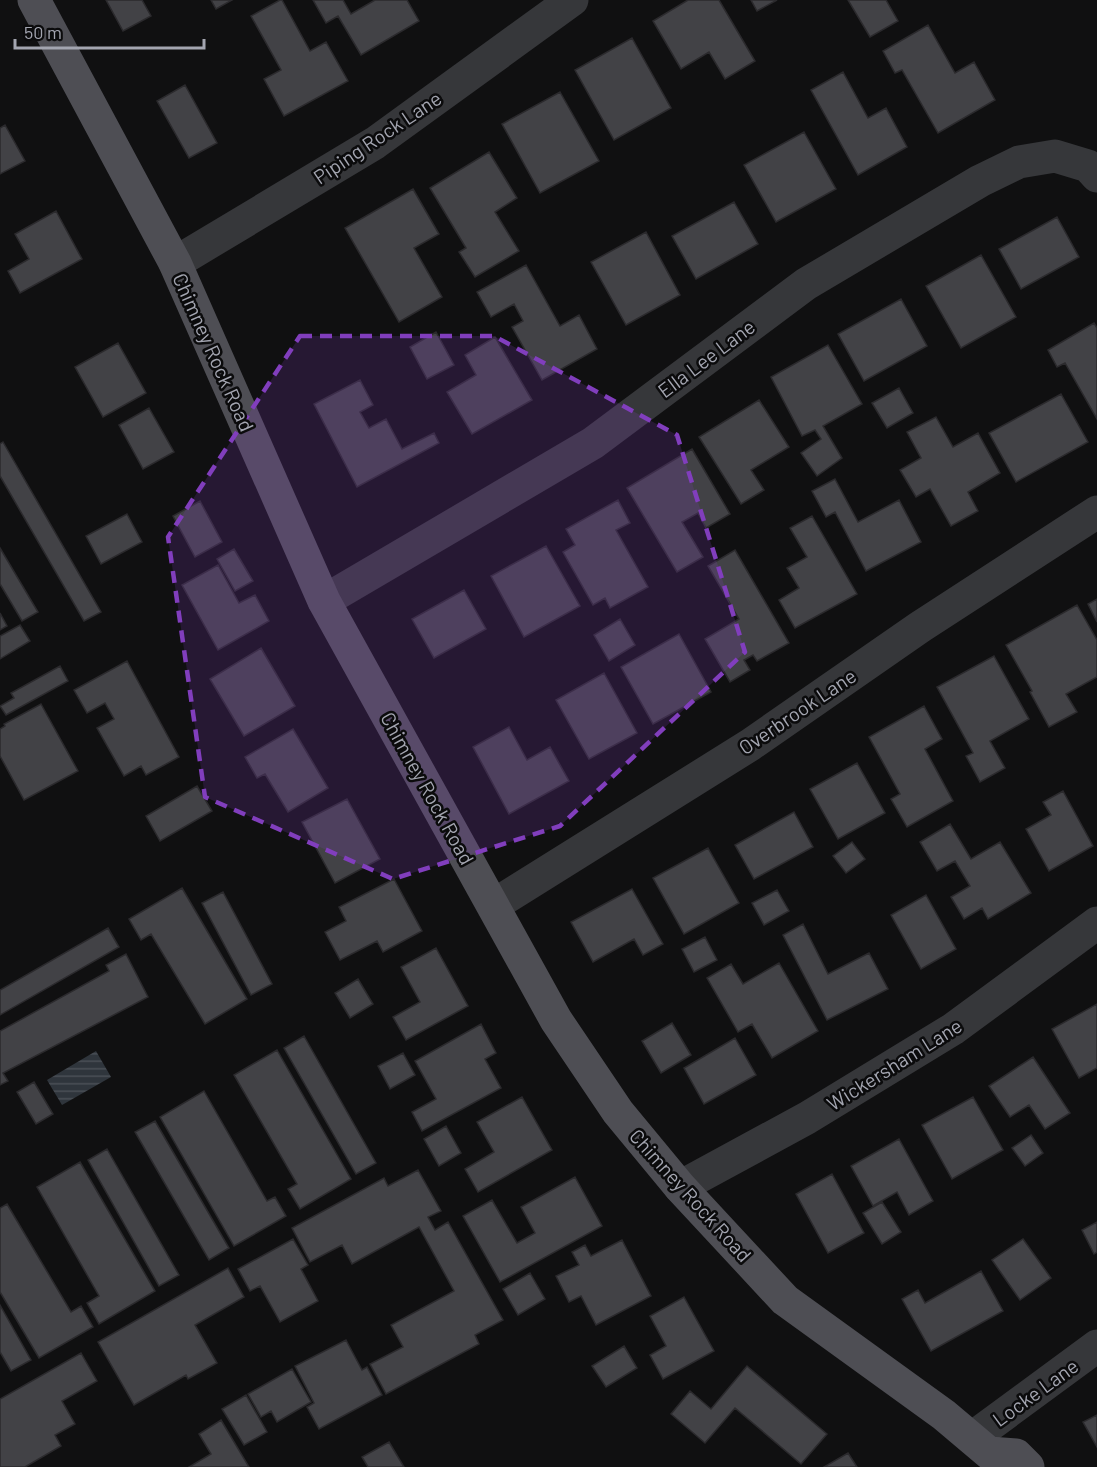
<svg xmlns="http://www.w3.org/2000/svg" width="1097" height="1467" viewBox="0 0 1097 1467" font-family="Barlow,sans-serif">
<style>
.water{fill:url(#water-rules)}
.building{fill:#424246;stroke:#2b2a2d;stroke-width:1.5}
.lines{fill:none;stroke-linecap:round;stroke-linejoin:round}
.minor{stroke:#36373a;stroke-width:33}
.major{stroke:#4e4e54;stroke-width:33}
.marked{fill:#813ebd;fill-opacity:0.2;stroke:#813ebd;stroke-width:4.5;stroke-dasharray:12 8;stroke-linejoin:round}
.labels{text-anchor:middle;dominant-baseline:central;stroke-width:5;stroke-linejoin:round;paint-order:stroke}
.street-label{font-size:20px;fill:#a3a5b0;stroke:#0b0b0c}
</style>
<defs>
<pattern id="water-rules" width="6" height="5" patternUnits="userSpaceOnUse" patternTransform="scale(1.5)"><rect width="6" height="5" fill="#2f353c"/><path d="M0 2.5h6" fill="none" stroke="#4a4f56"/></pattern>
</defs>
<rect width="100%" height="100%" fill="#101011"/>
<path class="water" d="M96 1051 111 1077 62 1105 47 1080Z"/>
<path class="building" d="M106 0H142L151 16 123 31Z
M211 0H232L216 9Z
M280 0H282L310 51 326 42 348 81 284 116 264 79 281 70 251 16Z
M313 0H343L351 14 375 0H407L419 21 361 55 338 16 326 23Z
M688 0H719L755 61 725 79 709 52 681 69 653 21Z
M751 0H777L757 11Z
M848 0H886L898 21 870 37Z
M928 25 955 73 974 62 995 100 938 133 902 70 895 73 883 51Z
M632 38 671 108 614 140 575 70Z
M843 72 868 118 886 108 907 147 858 175 811 90Z
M185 85 217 143 189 158 157 101Z
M560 92 599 161 540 193 502 124Z
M5 125 25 161 0 174V128Z
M804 132 836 189 776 222 744 165Z
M489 152 517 198 495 212 519 251 475 277 459 252 466 248 430 188Z
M413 189 439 234 414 248 442 297 399 322 345 228Z
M734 202 758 244 696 279 672 236Z
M56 211 82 259 20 293 8 271 29 259 15 234Z
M1057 217 1079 257 1021 289 999 249Z
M646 232 680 295 626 325 591 262Z
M981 255 1016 317 961 348 926 286Z
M526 265 560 326 579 315 597 349 542 380 512 327 523 321 514 304 491 317 477 292Z
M901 299 927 346 864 381 838 334Z
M1094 323 1097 328V419L1065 363 1057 367 1048 350Z
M436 332 454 365 427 379 410 347Z
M495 337 532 400 472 434 447 392 476 375 465 355Z
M118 343 146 393 103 417 75 367Z
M828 345 862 404 823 426 842 458 817 476 801 453 821 439 815 430 802 436 771 377Z
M360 380 373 405 360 412 369 428 386 419 402 449 434 433 439 443 357 487 314 404Z
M899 388 913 413 887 428 872 403Z
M1061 394 1088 442 1016 482 989 433Z
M759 400 789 447 751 470 764 490 741 504 699 437Z
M149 408 174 452 143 469 119 425Z
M936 417 953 447 978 433 1000 473 968 492 978 511 951 526 930 489 916 497 900 470 921 458 907 432Z
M3 442 101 612 84 621 0 476V444Z
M692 449 730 514 706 528 698 513 682 522 703 557 677 572 627 488Z
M835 479 858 522 899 500 921 542 866 571 835 512 826 517 812 491Z
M618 500 630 523 616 530 648 587 610 608 605 598 593 605 563 552 575 545 566 529Z
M200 501 222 542 195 557 173 516Z
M127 514 142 542 101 564 86 536Z
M812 516 857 594 795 628 779 600 799 588 787 568 807 557 790 528Z
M546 546 580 606 524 637 491 576Z
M0 548 38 612 22 621 0 584Z
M234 549 253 581 235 591 217 559Z
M735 550 789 643 757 661 753 655 744 660 750 670 730 682 705 639 739 619 708 566Z
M218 565 239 603 255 595 269 621 218 650 182 585Z
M464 590 486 629 434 658 412 619Z
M1097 599V622L1088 604Z
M1077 605 1097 640V677L1066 694 1077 712 1049 727 1030 692 1032 691 1006 645Z
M0 613 7 626 0 630Z
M620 619 635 645 609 661 594 635Z
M20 625 30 641 0 659V636Z
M679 634 711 692 653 724 621 667Z
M261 648 295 706 244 736 210 679Z
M994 656 1029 719 990 741 1005 768 980 782 966 756 973 753 937 687Z
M127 661 179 757 146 775 141 766 124 776 97 728 114 719 105 703 87 713 74 690Z
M60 666 68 681 6 715 0 706 14 698 11 693Z
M604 673 637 733 589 759 556 700Z
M41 704 78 771 24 800 0 756V729L5 726 4 724Z
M924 706 942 739 925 749 953 801 907 827 891 799 900 794 869 737Z
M509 727 527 760 550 747 569 781 509 814 473 747Z
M293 729 328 788 288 812 265 774 257 778 245 757Z
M857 763 885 813 838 839 810 789Z
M197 786 212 811 160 841 146 816Z
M1063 791 1093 846 1049 871 1026 829 1051 815 1043 802Z
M347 799 380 859 335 883 302 822Z
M794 812 813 847 754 879 735 845Z
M950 824 971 859 1000 842 1031 893 988 919 982 908 964 919 951 897 970 886 955 861 937 871 920 842Z
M852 842 865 859 846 873 833 856Z
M708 848 739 903 684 934 653 878Z
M394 879 422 931 383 952 377 941 340 960 325 932 346 921 339 907Z
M182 888 247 999 205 1024 151 934 141 940 129 919Z
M632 889 663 944 643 955 634 939 593 962 571 922Z
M777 890 789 911 764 925 752 903Z
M223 892 272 984 251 995 202 903Z
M926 895 956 949 921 969 891 915Z
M803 924 828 974 869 953 888 989 827 1020 783 935Z
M108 928 119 947 0 1015V990Z
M705 937 717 960 694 972 682 949Z
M436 948 468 1006 406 1040 393 1017 420 1002 401 967Z
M126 954 148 997 3 1073 8 1081 0 1085V1031L109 971 106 965Z
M779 963 818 1031 772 1058 752 1024 738 1032 707 978 731 964 743 984Z
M358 979 373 1004 350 1018 335 993Z
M1097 1004V1068L1079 1078 1052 1029Z
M672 1023 691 1055 661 1073 642 1041Z
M481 1024 496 1053 485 1059 501 1088 422 1131 412 1112 436 1099 415 1061Z
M304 1036 376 1163 356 1174 284 1048Z
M735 1038 756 1075 704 1104 684 1068Z
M277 1050 351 1179 300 1209 288 1189 297 1184 234 1075Z
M403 1053 415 1075 390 1089 378 1066Z
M1033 1057 1070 1113 1045 1129 1029 1105 1010 1117 989 1086Z
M34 1082 53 1114 36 1124 17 1092Z
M204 1091 267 1201 275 1197 286 1216 234 1246 160 1117Z
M522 1097 552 1150 478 1192 465 1169 494 1152 477 1122Z
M973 1097 1003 1150 952 1179 922 1125Z
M155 1121 229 1248 209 1260 135 1132Z
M446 1126 461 1153 439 1166 424 1139Z
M1031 1135 1043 1153 1025 1166 1012 1148Z
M899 1139 933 1201 909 1215 897 1192 873 1206 851 1166Z
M107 1149 179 1275 159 1286 88 1160Z
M80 1162 155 1291 99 1324 87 1303 99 1296 37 1187Z
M418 1170 441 1211 428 1217 435 1230 448 1222 503 1320 475 1335 479 1344 386 1394 370 1364 403 1347 391 1325 454 1291 419 1227 352 1264 342 1245 310 1262 292 1228 384 1178 388 1186Z
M832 1174 864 1233 828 1253 796 1194Z
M575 1177 602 1226 500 1282 463 1216 492 1200 517 1243 535 1233 521 1207Z
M882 1202 901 1232 882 1244 863 1213Z
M7 1204 71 1312 81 1306 93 1327 39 1358 0 1292V1208Z
M1097 1222V1252L1094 1254 1082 1230Z
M293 1239 308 1265 301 1269 318 1301 280 1322 260 1286 250 1291 238 1269Z
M1023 1239 1051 1278 1020 1300 992 1260Z
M622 1240 651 1296 596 1325 581 1296 569 1302 556 1276 579 1265 572 1252 585 1245 591 1256Z
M228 1268 244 1297 195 1325 217 1363 188 1379 186 1375 134 1405 98 1342Z
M981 1271 1003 1311 931 1351 902 1299 918 1290 925 1303Z
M530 1273 545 1299 518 1315 503 1289Z
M684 1297 714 1351 663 1379 650 1355 666 1346 650 1316Z
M0 1305 31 1360 11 1371 0 1352Z
M346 1340 362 1370 367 1367 382 1395 319 1429 307 1407 314 1403 295 1366Z
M624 1346 637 1368 606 1387 592 1366Z
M81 1353 97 1381 62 1401 75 1424 55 1435 61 1446 25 1467H0V1399Z
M747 1366 827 1434 801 1464 735 1408 705 1443 671 1414 690 1391 711 1409Z
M292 1369 311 1402 277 1422 271 1411 261 1417 248 1394Z
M246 1395 267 1432 244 1445 222 1409Z
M1097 1415V1447L1083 1422Z
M221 1420 249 1467H189L211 1454 199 1434Z
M389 1442 404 1467H368L362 1457Z
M848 1453 857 1467H824Z"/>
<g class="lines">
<path class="minor" d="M175 263 375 143 572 0
M324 601 593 443 806 284 980 181 1019 162 1055 156 1088 166 1097 176
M494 905 750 745 920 627 1097 512
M680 1187 807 1118 953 1029 1097 923
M972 1438 1097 1346"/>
<path class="major" d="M34 0 175 263 324 601 556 1020 618 1112 680 1187 785 1300 944 1415 989 1453 1016 1455 1028 1467"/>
</g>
<path class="marked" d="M300 336H494L677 435 745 652 560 826 393 879 205 797 168 537Z"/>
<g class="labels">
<g class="street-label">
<text transform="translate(377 137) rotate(-34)">Piping Rock Lane</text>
<text transform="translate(214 352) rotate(66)">Chimney Rock Road</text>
<text transform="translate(706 358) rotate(-37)">Ella Lee Lane</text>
<text transform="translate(797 711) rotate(-34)">Overbrook Lane</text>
<text transform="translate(428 788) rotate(61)">Chimney Rock Road</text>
<text transform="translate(894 1064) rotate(-32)">Wickersham Lane</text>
<text transform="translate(691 1195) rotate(48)">Chimney Rock Road</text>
<text transform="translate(1035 1392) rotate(-36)">Locke Lane</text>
</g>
</g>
<path d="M15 39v9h189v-9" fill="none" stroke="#a3a5b0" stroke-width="3"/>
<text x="24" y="39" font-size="18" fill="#a3a5b0" stroke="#0b0b0c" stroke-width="4.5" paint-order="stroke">50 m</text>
</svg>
